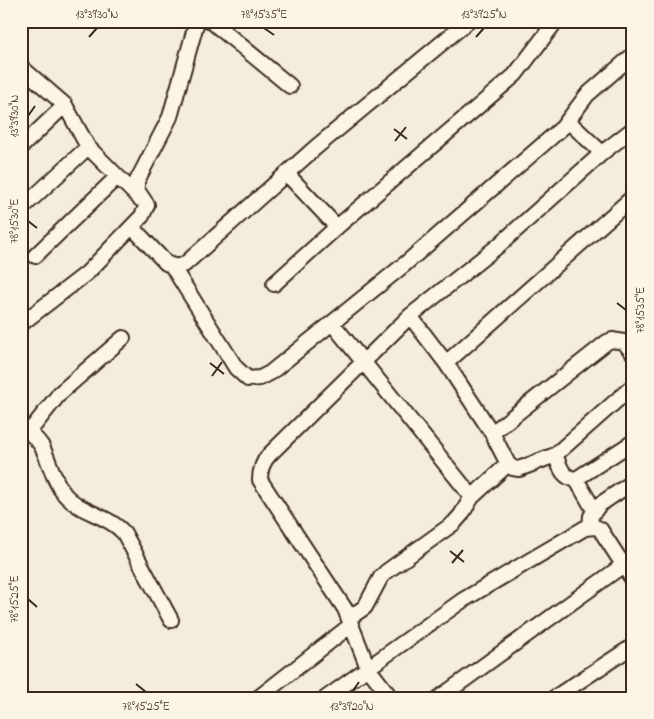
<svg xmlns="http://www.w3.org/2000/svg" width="654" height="719" viewBox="0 0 654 719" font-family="'Indie Flower',sans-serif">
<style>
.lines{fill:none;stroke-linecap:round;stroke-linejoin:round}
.minor-casing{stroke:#3b2a1e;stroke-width:18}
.minor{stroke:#fcf5e5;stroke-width:14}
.ticks{fill:none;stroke:#3b2a1e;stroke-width:2}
.neatline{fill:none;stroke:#3b2a1e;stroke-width:2}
.ticks-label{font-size:12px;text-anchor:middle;fill:#3b2a1e}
</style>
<rect width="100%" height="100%" fill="#f4eddd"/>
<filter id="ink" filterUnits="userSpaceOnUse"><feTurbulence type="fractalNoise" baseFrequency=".02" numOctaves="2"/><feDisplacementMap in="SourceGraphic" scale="10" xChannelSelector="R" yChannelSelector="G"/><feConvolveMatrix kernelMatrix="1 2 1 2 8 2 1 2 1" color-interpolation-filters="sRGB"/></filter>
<g filter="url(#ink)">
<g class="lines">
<g class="minor-casing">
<path id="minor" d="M211 21 290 86
M21 67 65 105 88 147 140 199
M568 121 602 153 498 246 410 316 446 363 492 433 508 464 513 468 519 469 555 455C560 466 562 478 576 479L633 442
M21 147 65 105
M602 153 633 129
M287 174 337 227 515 75 556 21
M21 209 88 147
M132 227 166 263C174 267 178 267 185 264L315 148 466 23
M35 256 117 177
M172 266 236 368 248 379 260 378 270 373 405 264 563 127 587 95 633 55
M274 284 337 227
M332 323 472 497
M21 324 87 273 142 216 147 205 137 190V181L170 117 197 21
M446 363 633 197
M21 426C28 431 36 438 41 445 50 461 53 481 65 495 81 513 108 515 124 533L171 620
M29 432 60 393 123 338
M492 433 607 342 612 340 624 342 633 353
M555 455 633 386
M576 479 594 510
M590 527 591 516 599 505 633 482
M349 618 365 607 381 577 386 572 454 523 461 515 472 497 508 464
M258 698 351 625
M326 698 463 600 585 528 595 527 600 529 633 580
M391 698 368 668 345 609 260 480C260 470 262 463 269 455L410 316
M439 698 633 558
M554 698 633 646"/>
</g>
<use href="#minor" class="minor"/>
</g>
</g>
<path class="ticks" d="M264 28 274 35M89 37 97 28M476 37 484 28M28 116 35 106M394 129 407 139M395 141 406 127M28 221 37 228M617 303 626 310M210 363 224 374M212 376 222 362M450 551 464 562M452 563 463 550M28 599 37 607M136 684 146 692M352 692 359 682"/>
<rect width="654" height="719" fill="none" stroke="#fcf5e5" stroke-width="55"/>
<rect x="28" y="28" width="598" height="664" class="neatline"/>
<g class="ticks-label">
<text x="97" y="18">13°39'30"N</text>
<text x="264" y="18">78°15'35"E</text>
<text x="484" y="18">13°39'25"N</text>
<text transform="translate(14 116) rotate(-90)" y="4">13°39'30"N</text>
<text transform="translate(14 221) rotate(-90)" y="4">78°15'30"E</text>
<text transform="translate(640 310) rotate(-90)" y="4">78°15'35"E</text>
<text transform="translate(14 599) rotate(-90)" y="4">78°15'25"E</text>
<text x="146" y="710">78°15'25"E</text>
<text x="352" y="710">13°39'20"N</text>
</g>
</svg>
